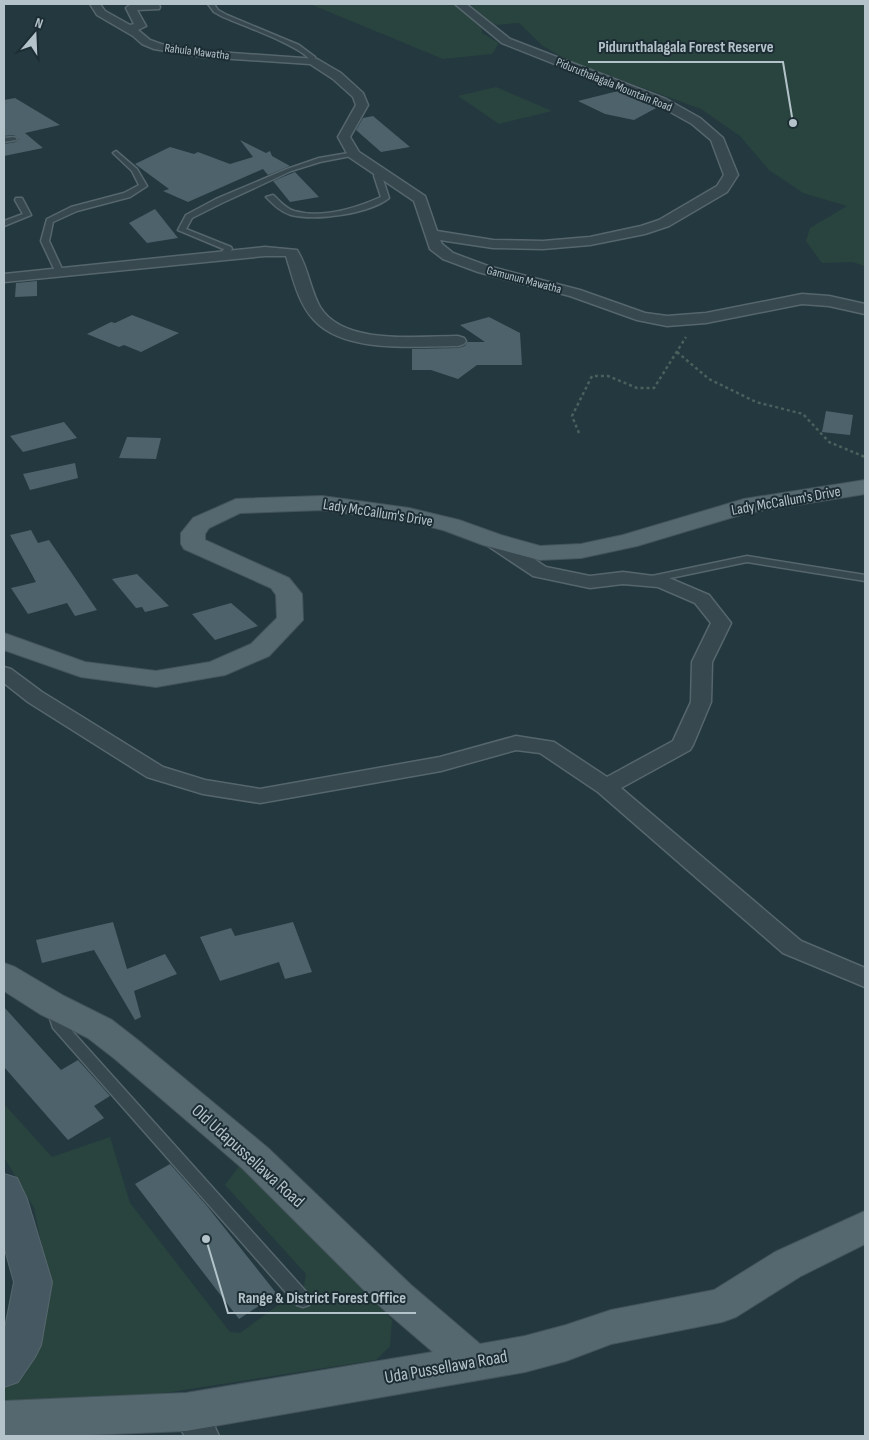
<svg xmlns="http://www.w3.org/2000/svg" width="869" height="1440" viewBox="0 0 869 1440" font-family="'Sofia Sans Condensed',sans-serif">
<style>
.green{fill:#29443e}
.building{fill:#4d626b}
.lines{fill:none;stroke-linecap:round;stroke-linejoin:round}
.lane-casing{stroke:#56666d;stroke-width:3}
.street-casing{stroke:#56666d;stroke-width:3}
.secondary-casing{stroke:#56666d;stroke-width:2}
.primary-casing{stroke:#44545b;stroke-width:2}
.path{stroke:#48615d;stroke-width:2.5;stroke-dasharray:3 3;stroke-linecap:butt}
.lane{fill:#38484f;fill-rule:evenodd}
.street{fill:#38484f;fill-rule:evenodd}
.secondary{fill:#465962;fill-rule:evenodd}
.primary{fill:#56686f;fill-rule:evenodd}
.labels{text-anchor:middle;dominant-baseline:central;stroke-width:4;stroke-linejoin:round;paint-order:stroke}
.far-street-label{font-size:12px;fill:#b4c3ca;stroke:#1d2d34}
.street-label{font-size:15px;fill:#b4c3ca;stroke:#1d2d34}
.near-street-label{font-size:18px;fill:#b4c3ca;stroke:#1d2d34}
.leader{fill:none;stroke:#b4c3ca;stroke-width:2}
.callout-dot{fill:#b4c3ca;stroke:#1d2d34;stroke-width:2}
.callout-label{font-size:16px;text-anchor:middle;font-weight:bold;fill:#b4c3ca;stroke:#1d2d34;stroke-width:4;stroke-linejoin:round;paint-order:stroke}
</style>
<rect width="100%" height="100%" fill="#24383f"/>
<path class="green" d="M310 4H865V266L852 262 822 263 806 241 810 228 847 206 803 193 769 170 740 136 701 109 567 60 543 46 519 23 481 26 482 33 499 43 492 54 443 59Z
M496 87 552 111 499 124 458 96Z
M4 1104 52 1157 110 1137 130 1203 230 1332 240 1333 304 1286 306 1274 225 1185 240 1165 251 1167 392 1320 390 1346 376 1360 4 1418V1380L39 1338 48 1276 34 1208 4 1157Z"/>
<path class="building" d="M618 91 657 107H658L634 120 605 114 578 101Z
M15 98 60 125 25 133 43 148 4 156V144L16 142 19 139 14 135 4 136V100Z
M373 116 410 147 381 152 356 130 363 118Z
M240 140 266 153 270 151 272 156 290 166 268 175 263 169 188 202 163 191 169 189 135 164 170 147 194 154 198 152 230 164 253 157Z
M295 172 319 197 290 202 273 181Z
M155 209 178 238 147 243 129 223Z
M37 281V296L15 297 16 283Z
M132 315 179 333 141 352 124 345 119 347 87 334 111 322 115 323Z
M489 317 520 333 522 365H477L458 379 431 370H412V349L458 348 465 346 467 342H485L460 325Z
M826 411 853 415 850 435 822 432Z
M64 422 77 438 23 452 10 436Z
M127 437 161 438 156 459 119 458Z
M75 463 78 478 30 490 23 474Z
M31 530 38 543 49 540 97 610 75 616 67 603 28 614 11 588 36 582 10 535Z
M137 574 169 606 145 612 142 607 136 608 112 579Z
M231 603 258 626 215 640 192 614Z
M113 922 127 969 165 954 177 974 134 991 141 1017 135 1020 94 950 42 963 36 940Z
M293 922 312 972 285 979 279 962 220 981 200 937 231 928 235 936Z
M4 1007 61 1070 78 1060 96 1080 110 1096 94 1106 104 1118 68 1140 4 1067Z
M170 1164 207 1206 277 1294 239 1319 135 1184Z"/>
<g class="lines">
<g class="lane-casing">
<path id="lane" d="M208 4H214L218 10 227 15 299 45 315 57 316 61 311 62C307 48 239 24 223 17L214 12Z
M14 137 17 139 16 140 4 142V138Z
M116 151 137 169 147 186 130 197 77 211 53 222 49 241 63 271 56 273 41 241 47 219 71 207 124 193 139 185 132 171 113 153Z
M354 152 356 153V155L320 162 291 171 222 203 192 218 186 229 231 247 232 249 225 259 218 257 224 249 221 248 178 230 186 215 216 199 287 169 319 158Z
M379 169 383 171 382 176 389 198C369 214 316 221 291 215 281 212 274 205 266 197L273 195C280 201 285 208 294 211 322 219 356 208 381 197L374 176 375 171Z
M16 198H22L31 215 4 226V221L23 214 15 200Z
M747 556 865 575V581L747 562 647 583 642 580 647 577Z
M54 1004 59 1005 64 1022 309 1295 311 1300 309 1305 303 1307 297 1305 53 1028 47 1009 49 1005Z"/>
</g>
<g class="street-casing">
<path id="street" d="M90 4H100L105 11 130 25 134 24 126 8C133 1 149 3 159 5L160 7 159 9 137 10 146 26 138 30 150 40 161 44 203 51 317 59 341 73 363 93 368 105 350 137 359 152 425 196 437 231 493 240 543 241 590 237 641 226 659 220 717 186 724 175 711 140 692 124 658 105 502 43 455 4H466L510 39 666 99 700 118 723 138 738 175 727 192 669 226 645 234 590 245 543 249 493 248 440 240 442 244 453 253 488 266 580 290 645 313 667 316 706 313 802 294 829 296 865 304V314L829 306 802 304 706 323 667 326 637 320 570 296 478 272 443 259 430 249 414 201 349 157 338 137 356 105 353 97 333 79 310 64 203 57 154 49 142 44 133 36 97 15Z
M265 247 297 250C308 267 310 289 320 307 344 346 419 336 458 336L464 338 466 341 464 344 458 346C416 346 345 354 314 320 298 303 293 278 286 256H265L4 282V274Z
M492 534 499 536 546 567 590 576 623 572 669 578 709 595 731 623 712 662 711 702 693 745 690 750 621 788 801 941 865 968V987L783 953 598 792 540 753 516 750 441 771 260 803 203 794 147 777 28 702 4 683V667L11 669 42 692 163 767 205 780 260 789 440 757 516 736 554 742 607 777 673 741 691 702 692 662 711 623 695 603 658 587 623 584 590 588 533 576 485 544 483 540 485 536Z
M186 1397 197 1402 214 1425 219 1436H185L170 1412 175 1402Z"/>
</g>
<g class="secondary-casing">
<path id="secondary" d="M4 1174 17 1178 27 1199 52 1282 41 1345 35 1357 18 1382 4 1387V1333L14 1282 4 1246Z"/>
</g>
<g class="primary-casing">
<path id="primary" d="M865 480V494L747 513 637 546 581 558 539 560 483 545 443 530 409 522 322 510 240 513 209 528 205 534V540L289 578 302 594 303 620 269 656 225 675 156 687 81 677 4 650V633L85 662 156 671 210 662 251 644 277 618 276 595 271 588 184 549 181 544V533L193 518 236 499 322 496 409 508 459 520 501 535 540 546 581 544 623 535 744 499Z
M4 963 15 967 64 996 112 1020 139 1041 268 1148 411 1285 480 1344 525 1336 566 1325 611 1310 714 1290 775 1252 865 1211V1244L801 1276 736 1317 722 1322 611 1344 566 1361 525 1372 186 1431 65 1436H4V1401L186 1393 433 1352 383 1309 242 1168 115 1059 88 1038 40 1014 4 991Z"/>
</g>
<path class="path" d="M677 352 709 379 756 402 803 414 829 442 865 457
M579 433 572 416 592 376H608L637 388H654L686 337"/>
<use href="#lane" class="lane"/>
<use href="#street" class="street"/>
<use href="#secondary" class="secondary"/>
<use href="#primary" class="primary"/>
</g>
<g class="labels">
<g class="far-street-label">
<text transform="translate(197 52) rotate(7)">Rahula Mawatha</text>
<text transform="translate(614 85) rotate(22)">Piduruthalagala Mountain Road</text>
<text transform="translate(524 280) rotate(15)">Gamunun Mawatha</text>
</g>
<g class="street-label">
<text transform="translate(786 501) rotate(-10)">Lady McCallum's Drive</text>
<text transform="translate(378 513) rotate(9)">Lady McCallum's Drive</text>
</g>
<g class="near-street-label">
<text transform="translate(248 1156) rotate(42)">Old Udapussellawa Road</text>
<text transform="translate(446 1367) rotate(-10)">Uda Pussellawa Road</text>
</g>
</g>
<path class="leader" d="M793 123L783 62H588M206 1239L228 1313H416"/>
<g class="callout-dot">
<circle cx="793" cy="123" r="5"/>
<circle cx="206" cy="1239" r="5"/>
</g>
<g class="callout-label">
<text x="686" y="52">Piduruthalagala Forest Reserve</text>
<text x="322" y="1303">Range &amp; District Forest Office</text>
</g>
<rect width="869" height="1440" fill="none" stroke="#b4c3ca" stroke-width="10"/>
<g transform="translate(35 35) rotate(19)" stroke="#1d2d34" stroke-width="4" paint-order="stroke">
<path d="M0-4L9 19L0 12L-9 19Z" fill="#b4c3ca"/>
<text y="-8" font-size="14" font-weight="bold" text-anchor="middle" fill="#b4c3ca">N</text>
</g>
</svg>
